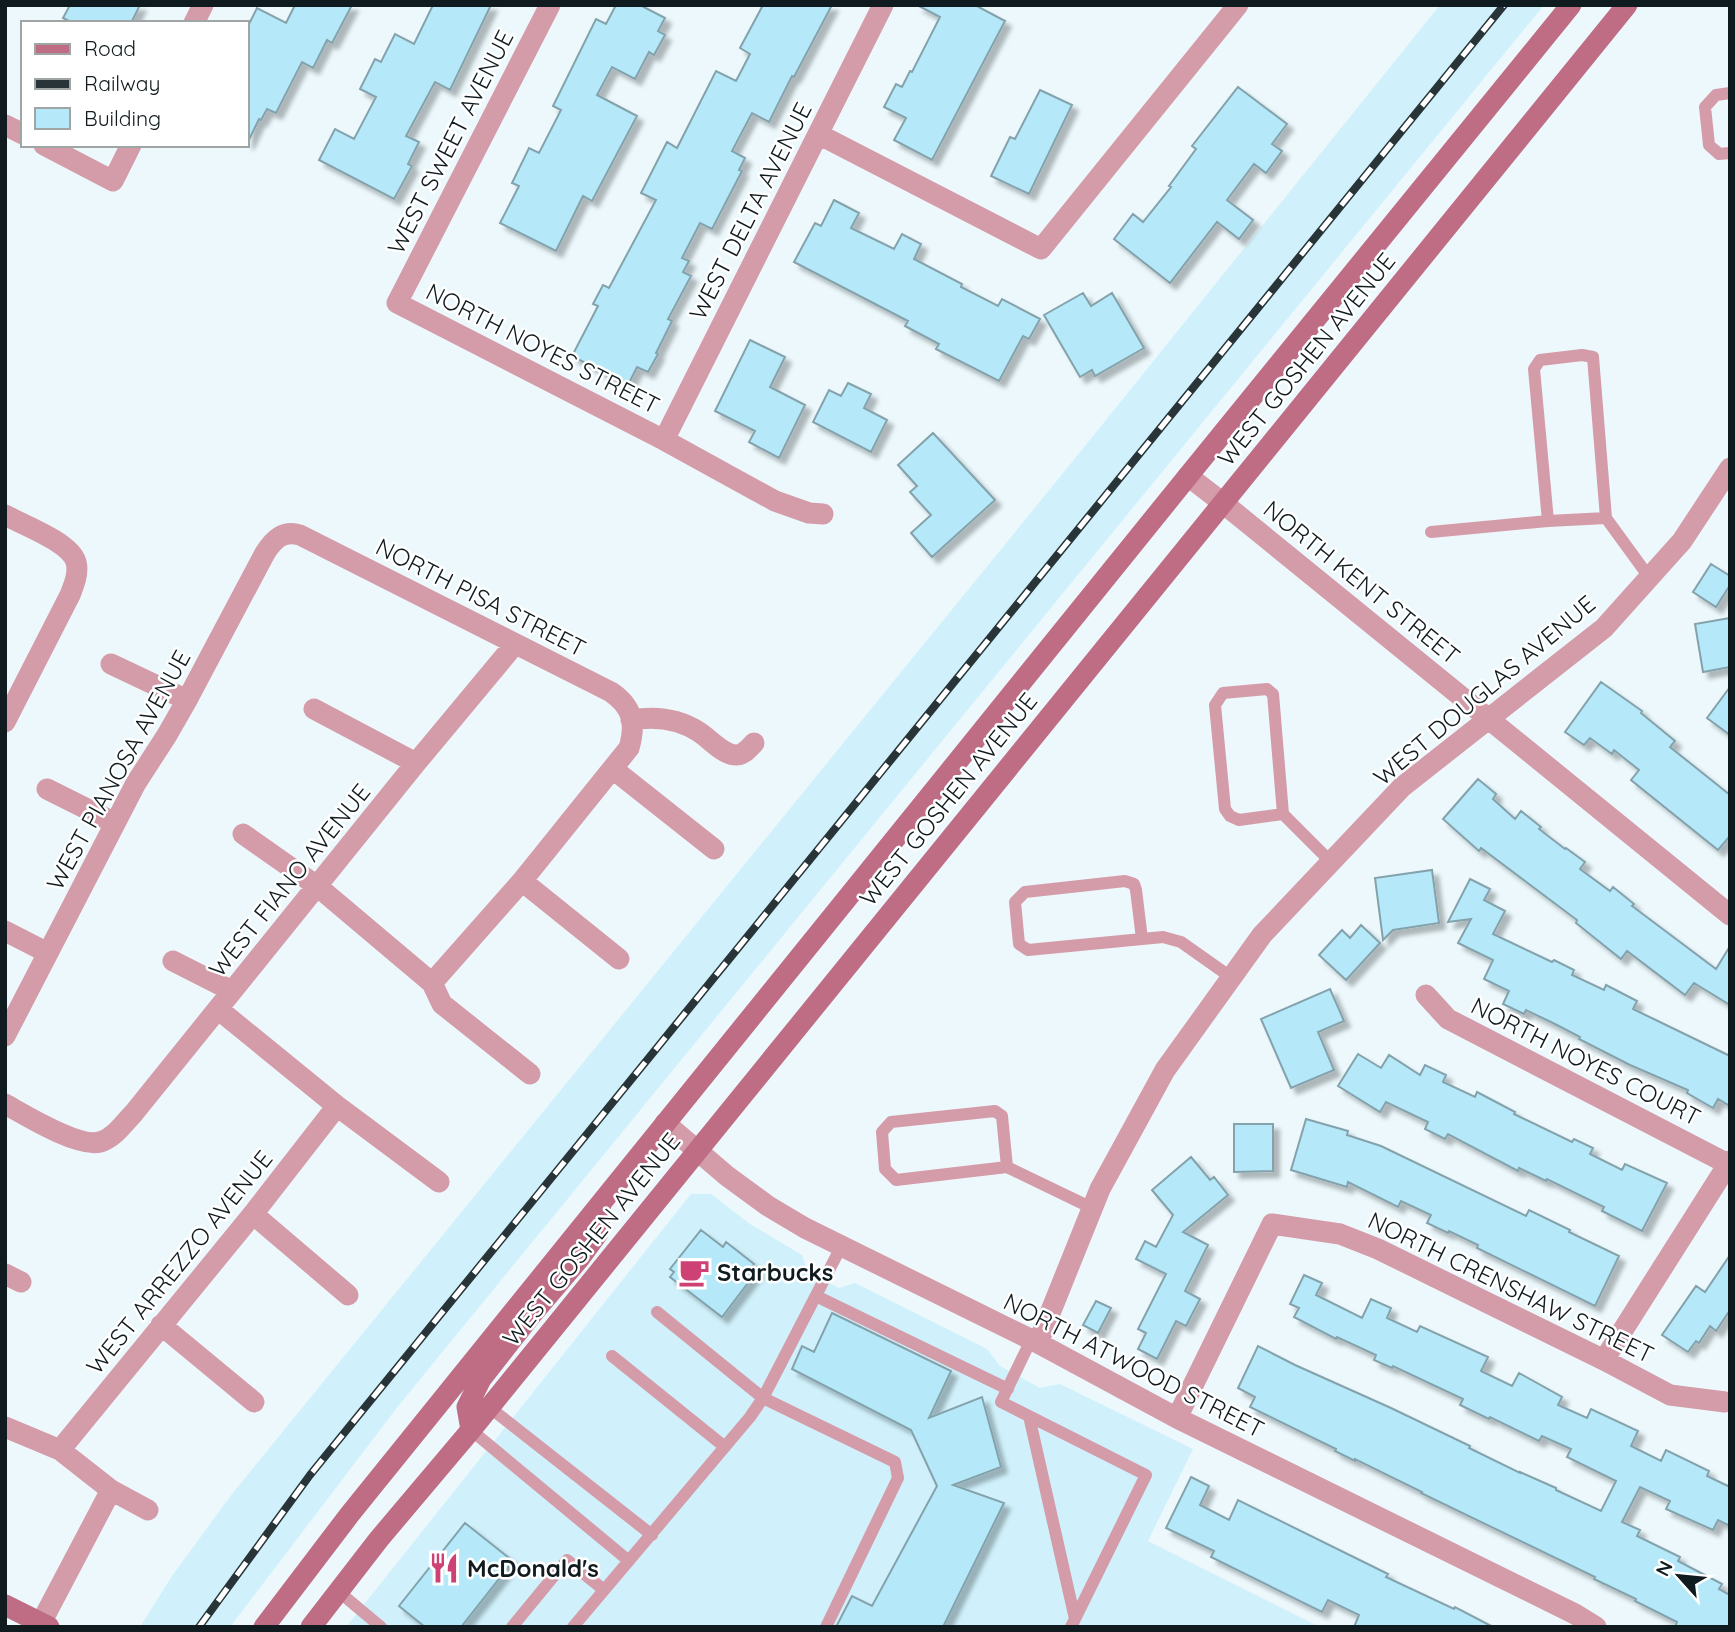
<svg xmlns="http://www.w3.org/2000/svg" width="1735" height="1632" viewBox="0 0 1735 1632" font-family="Quicksand,sans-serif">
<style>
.built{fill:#d0f1fb}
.building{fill:#b5e9f9;stroke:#84a2ac;stroke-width:2;filter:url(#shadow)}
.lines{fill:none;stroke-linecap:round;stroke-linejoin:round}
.service{stroke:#d49ba9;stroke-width:12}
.minor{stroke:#d49ba9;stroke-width:21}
.secondary{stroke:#bf6d84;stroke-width:21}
.rail-casing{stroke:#293438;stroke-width:8}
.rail{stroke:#fff;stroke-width:5;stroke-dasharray:16;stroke-linecap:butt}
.labels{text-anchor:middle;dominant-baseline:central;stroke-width:5;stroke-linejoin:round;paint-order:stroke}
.street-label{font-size:24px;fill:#101b1f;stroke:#fff}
.poi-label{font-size:24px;font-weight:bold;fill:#101b1f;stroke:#fff;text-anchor:start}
</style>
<defs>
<filter id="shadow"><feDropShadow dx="6" dy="6" stdDeviation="2" flood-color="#0004"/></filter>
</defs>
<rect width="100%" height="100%" fill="#ecf8fc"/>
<path class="built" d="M1440 5H1544L399 1405 230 1627H140L172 1576 232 1494 1081 451Z
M691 1194H711L750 1224 802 1255 807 1271 839 1288 855 1283 987 1349 1000 1366 1040 1388 1060 1384 1193 1449 1148 1541 1320 1627H346Z"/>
<path class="building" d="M70 5H140L131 23H73L63 18Z
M295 5H352L332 43 327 40 313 68 302 62 276 113 267 109 261 120 259 119 247 144V28L257 8 286 23Z
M433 5H491L450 90 435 82 406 136 419 142 408 164 412 166 394 199 319 160 335 129 354 139 376 97 360 89 375 59 381 62 395 34 414 44Z
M616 5H640L665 18 658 31 665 35 654 55 649 52 635 79 612 67 597 95 637 116 592 201 583 196 556 251 500 223 519 186 512 183 529 148 539 153 561 110 553 106 596 19 606 24Z
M763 5H832L794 77 792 76 769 122 752 113 732 151 745 158 739 170 742 171 712 229 700 223 682 258 689 261 683 272 691 276 668 319 672 321 656 353 658 354 648 372 637 367 628 385 572 356 598 306 593 304 603 285 609 288 656 200 641 193 667 142 677 148 716 71 736 81 750 54 740 48Z
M917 5H975L1005 21 932 160 894 140 906 118 884 107 896 84 902 87 910 71 912 72 940 17Z
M1238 87 1287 124 1272 144 1282 151 1266 173 1254 164 1227 200 1253 220 1239 239 1217 222 1170 283 1114 239 1133 214 1143 222 1171 187 1169 186 1196 149 1192 146Z
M1040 90 1072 105 1029 194 991 176 1010 137 1015 139Z
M834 200 859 213 851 228 894 249 902 234 921 244 914 259 962 284 961 287 998 306 1002 299 1040 319 1029 339 1023 336 999 381 936 349 939 344 905 326 908 321 794 262 815 223 821 226Z
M1083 293 1091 306 1112 293 1144 348 1095 376 1092 370 1080 377 1044 315Z
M750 340 785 357 770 387 805 405 779 458 749 442 755 431 715 411Z
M848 383 871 394 864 408 887 420 871 452 813 422 829 390 841 396Z
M933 433 995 500 932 557 911 533 931 515 910 492 917 486 898 465Z
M1711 564 1730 576V585L1716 607 1693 592Z
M1730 618V667L1703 672 1695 624Z
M1601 682 1642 711 1641 713 1675 741 1670 747 1730 795V836L1718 850 1631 780 1639 770 1614 750 1612 754 1590 738 1584 745 1565 732Z
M1730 687V735L1707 718Z
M1478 779 1496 794 1493 799 1515 819 1521 811 1541 827 1539 829 1565 849 1566 848 1585 862 1580 869 1610 891 1613 887 1634 904 1632 906 1716 969 1730 946V1005L1694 983 1685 995 1627 951 1621 959 1576 923 1577 920 1481 848 1479 851 1443 819Z
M1432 870 1439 923 1393 930 1383 940 1375 878Z
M1470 879 1490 889 1484 900 1505 911 1493 934 1552 962 1554 960 1574 970 1572 975 1604 990 1606 985 1637 1001 1633 1009 1730 1056V1106L1718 1099 1713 1108 1687 1093 1688 1090 1630 1065 1579 1039 1580 1037 1555 1024 1526 1010 1524 1014 1503 1004 1509 991 1484 979 1493 960 1458 943 1471 919 1448 922Z
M1361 925 1380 943 1346 980 1319 955 1342 930 1350 938Z
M1330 989 1344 1021 1318 1032 1334 1070 1291 1088 1261 1019Z
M1358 1054 1381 1068 1389 1055 1420 1075 1425 1065 1446 1075 1443 1082 1475 1097 1477 1092 1515 1112 1514 1114 1572 1142 1574 1139 1593 1148 1590 1154 1622 1170 1625 1164 1667 1183 1642 1231 1602 1211 1604 1207 1547 1179 1546 1181 1519 1168 1518 1171 1448 1134 1445 1139 1425 1129 1428 1122 1386 1102 1380 1112 1338 1086Z
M1306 1119 1348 1131 1347 1135 1381 1146 1526 1216 1529 1210 1570 1230 1569 1232 1619 1256 1595 1306 1477 1248 1478 1245 1449 1231 1448 1233 1427 1223 1431 1215 1401 1201 1398 1207 1348 1182 1347 1187 1291 1170Z
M1234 1124H1273V1171L1234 1172Z
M1191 1157 1210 1180 1214 1177 1228 1195 1183 1232 1208 1245 1185 1291 1200 1299 1186 1326 1176 1321 1157 1359 1138 1349 1146 1333 1138 1329 1166 1274 1136 1259 1145 1241 1156 1247 1173 1215 1152 1190Z
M701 1230 723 1247 726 1242 754 1264 752 1267 757 1271 722 1317 670 1277 674 1272 670 1269Z
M1730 1255V1310L1716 1331 1710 1326 1699 1343 1696 1341 1688 1352 1662 1335 1696 1286 1705 1292Z
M1304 1275 1322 1283 1316 1295 1362 1318 1371 1299 1391 1308 1387 1318 1417 1332 1420 1326 1488 1357 1481 1371 1512 1386 1519 1373 1562 1397 1558 1405 1587 1418 1591 1409 1638 1431 1631 1446 1661 1461 1666 1450 1709 1471 1707 1476 1730 1487V1526L1718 1520 1713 1530 1666 1509 1670 1501 1640 1487 1622 1522 1640 1530 1637 1536 1680 1557 1678 1561 1722 1584 1719 1589 1730 1595V1627H1675L1677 1622 1635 1601 1636 1599 1594 1579 1595 1577 1421 1493 1422 1492 1355 1459V1461L1335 1451 1336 1449 1250 1407 1255 1397 1238 1388 1258 1346 1295 1365 1391 1408 1470 1446 1469 1448 1520 1473V1472L1556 1488V1490L1601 1511 1616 1481 1567 1457 1571 1449 1542 1436 1539 1441 1490 1417 1489 1419 1460 1405 1463 1399 1393 1366 1392 1368 1374 1360 1376 1355 1337 1337 1336 1339 1294 1317 1299 1308 1290 1304Z
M1096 1301 1111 1308 1098 1333 1083 1325Z
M832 1313 951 1371 929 1418 982 1397 1001 1467 953 1485 1004 1503 943 1627H836L852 1596 872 1606 937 1486 911 1430 792 1369 802 1346 814 1352Z
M1191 1477 1209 1486 1200 1505 1229 1520 1238 1500 1388 1574 1386 1577 1454 1609 1455 1607 1493 1627H1354L1359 1615 1328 1600 1322 1612 1211 1557 1214 1551 1166 1528Z
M465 1523 513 1561 461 1627H425L399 1606Z"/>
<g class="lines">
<path class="service" d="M1730 93 1716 95 1705 107 1709 145 1719 154 1730 153
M1606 518 1548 521 1534 369 1540 360 1582 355 1593 357 1606 518 1649 577
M1431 532 1548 521
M1283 814 1239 820 1230 816 1225 809 1215 705 1223 693 1267 689 1273 694 1283 814 1331 862
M1142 939 1136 890 1134 884 1125 881 1025 892 1015 902 1019 944 1028 950 1163 937 1181 942 1232 978
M1007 1167 896 1180 885 1169 882 1132 891 1122 995 1111 1002 1116 1007 1167 1092 1208
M816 1296 1008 1389
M657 1312 763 1398 895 1462 898 1478 826 1627
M1031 1340 1001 1402 1146 1475 1071 1627
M612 1356 725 1447
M489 1407 652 1535
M1029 1416 1075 1619
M471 1430 629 1561
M338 1591 381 1627
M512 1627 567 1560 604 1590
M573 1627 750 1417 763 1398 841 1247"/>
<path class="minor" d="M550 5 397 303 664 440 775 501 809 513 823 514
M194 23 203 5
M5 125 23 134
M818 134 1041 249 1238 5
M44 145 113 181 131 145
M664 440 883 5
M1188 476 1223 503 1730 915
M5 515C23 525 70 542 76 562 79 573 74 585 70 595L5 722
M111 664 187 700
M314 709 416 763
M631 720C655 716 679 719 699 732 710 739 723 755 736 755 744 755 749 748 754 743
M613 769 714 849
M47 789 115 823
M243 834 317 886 432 983 442 1004 530 1074
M522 881 619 959
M5 931 48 953
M173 961 232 991
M1426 995 1448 1019 1728 1164
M218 1009 337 1106 439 1182
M5 1036 136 783 167 735 187 700 265 553C274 539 283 530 300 535L611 692C633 707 636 724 629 748L522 881 432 983
M5 1104C25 1115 78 1148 100 1142 114 1138 123 1124 133 1114L416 763 515 644
M665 1123 727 1176 768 1206 805 1228 1038 1343 1177 1418 1575 1614 1596 1627
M253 1214 348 1295
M5 1274 21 1282
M161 1325 254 1402
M1038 1343 1100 1189 1165 1070 1262 935 1402 787 1604 628 1682 541 1730 468
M1604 1360 1730 1161
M1177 1418 1272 1224 1340 1234 1378 1249 1604 1360 1670 1395 1725 1402
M5 1427 60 1450 111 1490 148 1510
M60 1450 253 1214 337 1106
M41 1623 111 1490"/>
<path class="secondary" d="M471 1430 467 1407 481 1379 528 1319 579 1259 598 1233 601 1203
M5 1605 49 1627
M264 1627 350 1514 1188 476 1571 5
M311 1627 379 1539 471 1430 1627 5"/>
<g class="rail-casing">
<path id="rail" d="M199 1627 310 1475 1504 5"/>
</g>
<use href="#rail" class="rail"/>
</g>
<defs>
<g id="cafe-bare" transform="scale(2.415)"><path d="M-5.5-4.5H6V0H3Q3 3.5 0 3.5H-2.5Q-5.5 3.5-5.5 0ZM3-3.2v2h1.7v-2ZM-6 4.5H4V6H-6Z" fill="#cd4174" stroke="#fff" stroke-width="2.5" paint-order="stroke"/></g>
<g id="restaurant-bare" transform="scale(2.415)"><path d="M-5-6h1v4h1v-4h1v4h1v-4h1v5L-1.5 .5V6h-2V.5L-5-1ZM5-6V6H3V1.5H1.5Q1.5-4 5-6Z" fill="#cd4174" stroke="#fff" stroke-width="2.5" paint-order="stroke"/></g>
</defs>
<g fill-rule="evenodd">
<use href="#cafe-bare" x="694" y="1272"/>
<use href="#restaurant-bare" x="444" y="1568"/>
</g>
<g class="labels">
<g class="street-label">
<text transform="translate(450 142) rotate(-63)">WEST SWEET AVENUE</text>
<text transform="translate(750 211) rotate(-63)">WEST DELTA AVENUE</text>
<text transform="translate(543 348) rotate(27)">NORTH NOYES STREET</text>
<text transform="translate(1306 359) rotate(-51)">WEST GOSHEN AVENUE</text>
<text transform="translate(1362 582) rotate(39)">NORTH KENT STREET</text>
<text transform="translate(481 597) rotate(27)">NORTH PISA STREET</text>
<text transform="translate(1484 690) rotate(-40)">WEST DOUGLAS AVENUE</text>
<text transform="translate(118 770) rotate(-61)">WEST PIANOSA AVENUE</text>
<text transform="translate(948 799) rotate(-51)">WEST GOSHEN AVENUE</text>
<text transform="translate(289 880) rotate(-51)">WEST FIANO AVENUE</text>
<text transform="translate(1586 1061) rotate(27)">NORTH NOYES COURT</text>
<text transform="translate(591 1239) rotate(-51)">WEST GOSHEN AVENUE</text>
<text transform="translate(179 1262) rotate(-51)">WEST ARREZZO AVENUE</text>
<text transform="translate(1511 1287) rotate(26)">NORTH CRENSHAW STREET</text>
<text transform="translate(1134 1365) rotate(27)">NORTH ATWOOD STREET</text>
</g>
<g class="poi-label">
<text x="717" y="1272">Starbucks</text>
<text x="467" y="1568">McDonald's</text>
</g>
</g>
<rect width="1735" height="1632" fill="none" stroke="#101b1f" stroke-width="14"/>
<rect x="21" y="21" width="228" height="126" fill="#ffffff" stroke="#9fa4a5" stroke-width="2"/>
<rect x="35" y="44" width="35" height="10" fill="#bf6d84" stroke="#9fa4a5" stroke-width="2"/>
<text x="84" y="56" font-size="21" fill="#101b1f">Road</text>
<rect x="35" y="79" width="35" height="10" fill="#293438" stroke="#9fa4a5" stroke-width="2"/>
<text x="84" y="91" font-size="21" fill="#101b1f">Railway</text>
<rect x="35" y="108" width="35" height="21" fill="#b5e9f9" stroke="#9fa4a5" stroke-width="2"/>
<text x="84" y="126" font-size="21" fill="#101b1f">Building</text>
<g transform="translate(1679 1576) rotate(297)" stroke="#ffffff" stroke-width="5" paint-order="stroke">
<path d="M0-5L12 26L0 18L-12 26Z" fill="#101b1f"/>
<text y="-10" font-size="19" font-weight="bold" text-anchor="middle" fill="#101b1f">N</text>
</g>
</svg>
